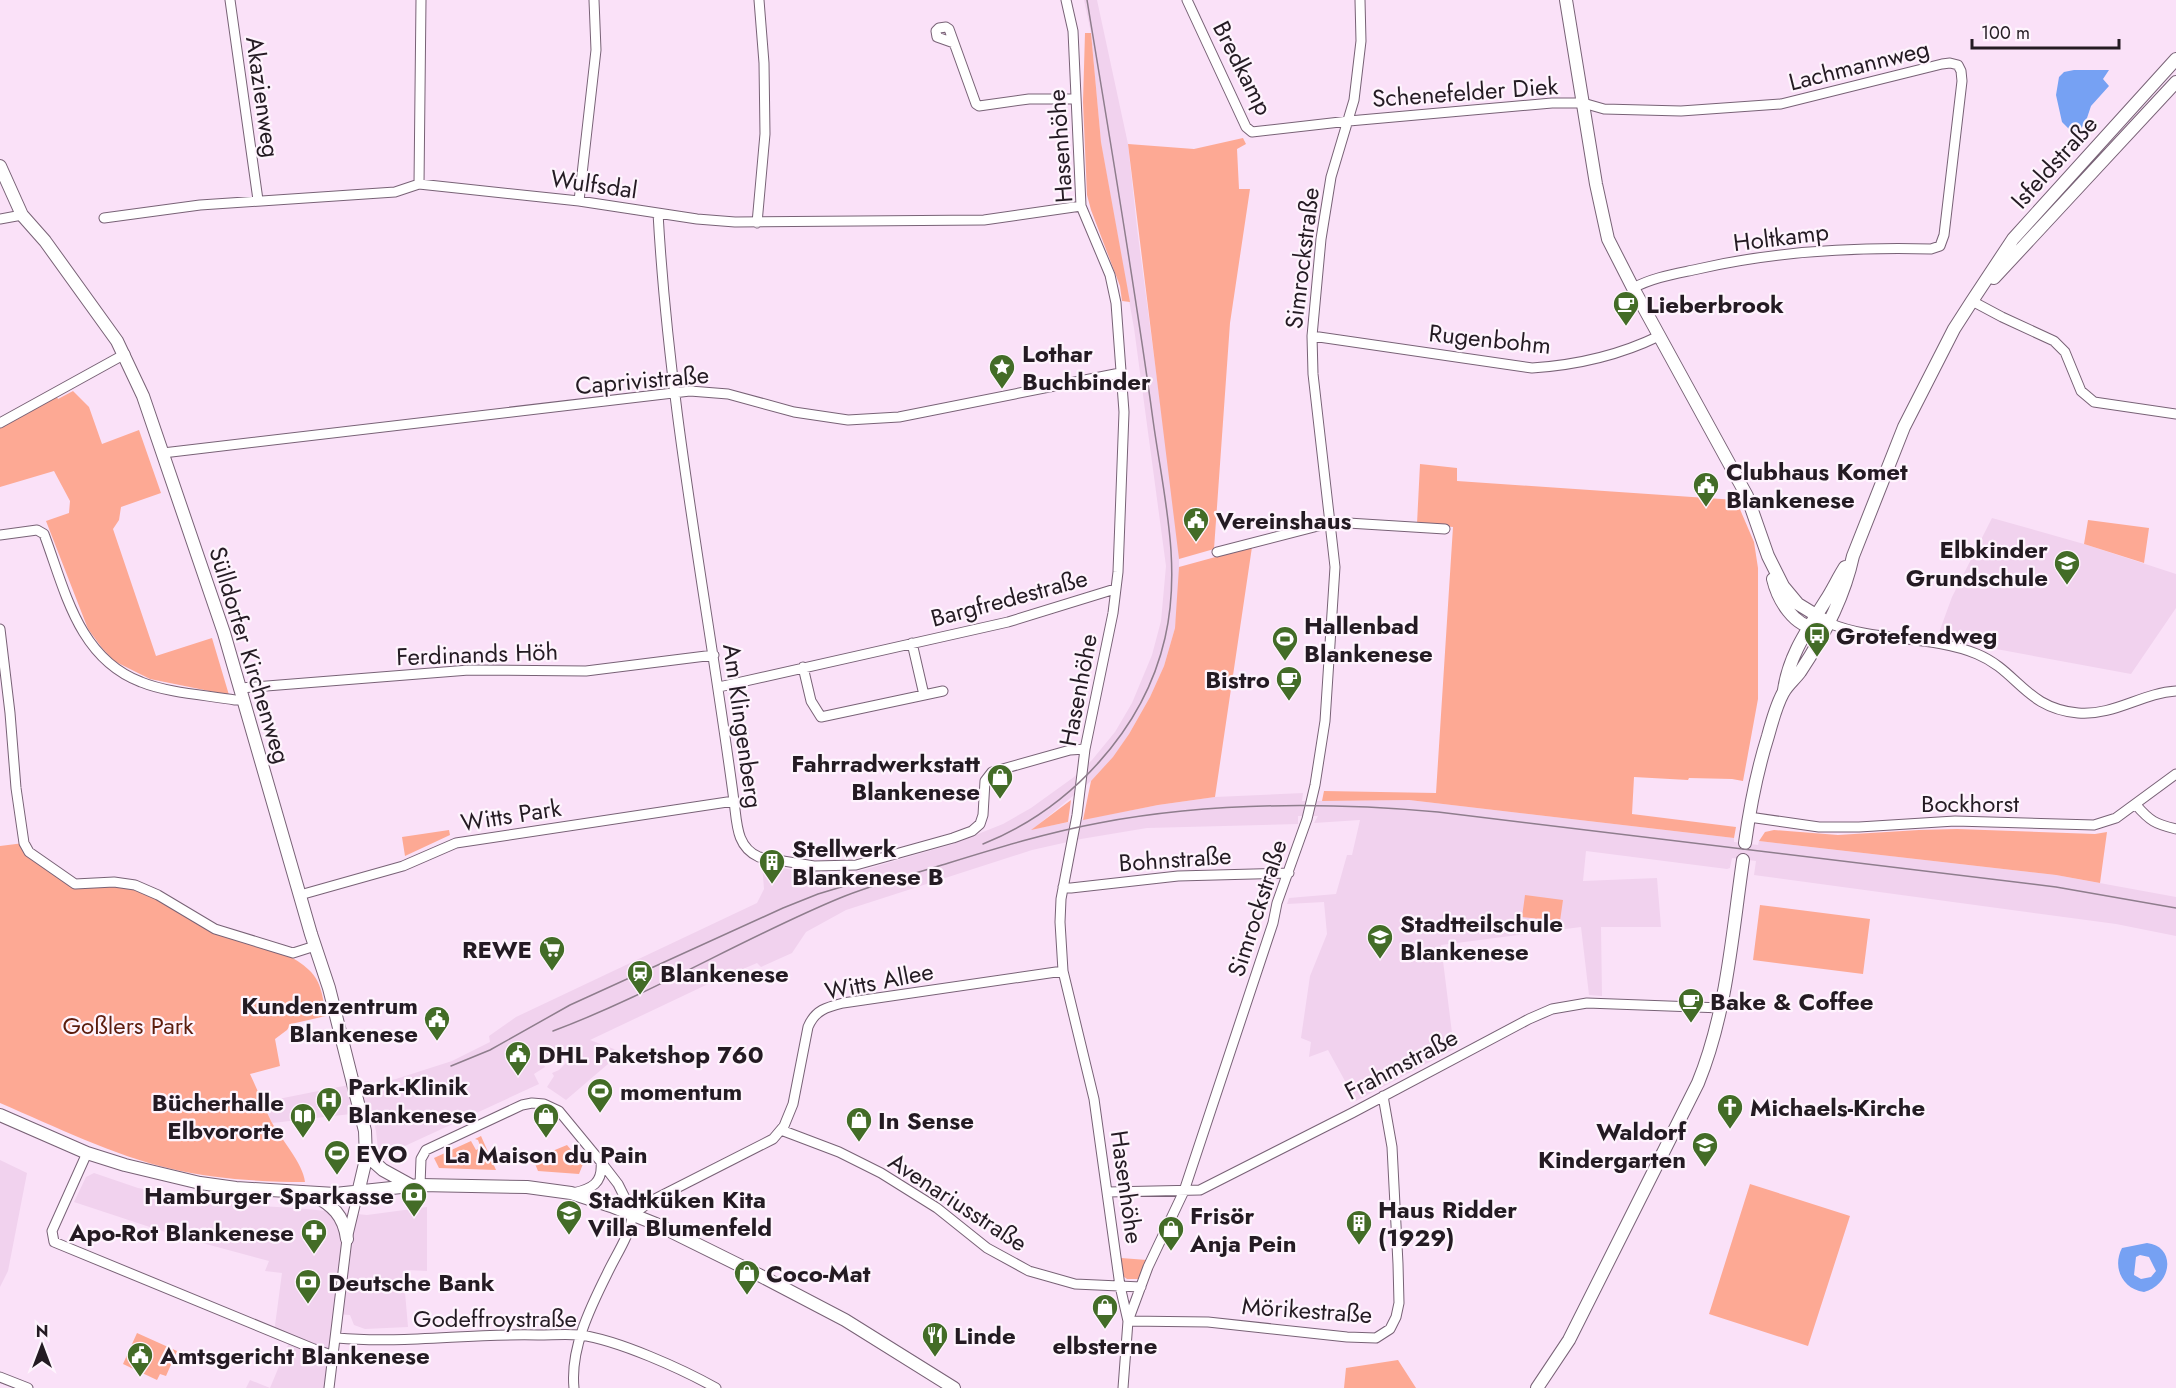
<svg xmlns="http://www.w3.org/2000/svg" width="2176" height="1388" viewBox="0 0 2176 1388" font-family="Jost,sans-serif">
<style>
.built{fill:#f1d2ee}
.green{fill:#fda994}
.water{fill:#76a1f3;fill-rule:evenodd}
.lines{fill:none;stroke-linecap:round;stroke-linejoin:round}
.street-casing{stroke:#786276;stroke-width:11}
.secondary-casing{stroke:#786276;stroke-width:14}
.street{stroke:#fff;stroke-width:9}
.secondary{stroke:#fff;stroke-width:12}
.tram{stroke:#8e7d8c;stroke-width:1.5}
.labels{text-anchor:middle;dominant-baseline:central;stroke-width:4.5;stroke-linejoin:round;paint-order:stroke}
.street-label{font-size:24px;fill:#241b23;stroke:#fef4fd}
.poi-label{font-size:24px;font-weight:bold;fill:#241b23;stroke:#fef4fd;text-anchor:start}
.park-label{font-size:24px;fill:#5c1d0d;stroke:#fef4fd}
</style>
<rect width="100%" height="100%" fill="#fae1f8"/>
<path class="built" d="M1084 0H1097L1128 144 1137 228 1176 522 1179 559V593L1175 628 1164 666 1150 697 1129 734 1114 757 1091 781 1033 829 1158 805 1215 797 1303 793 1302 801 1409 800 1734 838V842L1758 845 1759 841 2056 875 2176 897V936L2116 924 1754 875 1756 861 1732 858 1730 868 1727 869 1586 851 1583 881 1657 878 1661 927H1601L1602 996 1589 995 1581 927 1441 945 1454 1049 1356 1101 1328 1050 1309 1057 1311 1042 1301 1038 1310 976 1327 934 1324 902 1287 904 1289 898 1336 894 1347 855H1352L1360 820 1314 823 1318 816H1298V824L1147 828 1081 839 1032 850 846 910 806 932 792 953 761 967 757 963 706 985 590 1040 622 1052 566 1100 547 1087 554 1076 552 1073 559 1070 576 1053 571 1047 543 1063 545 1067 534 1074 539 1084 381 1157 378 1149 376 1131 371 1109 351 1114 272 1123 263 1102 369 1081 371 1085 396 1079 452 1061 490 1042 489 1036 516 1017 757 903 764 889 762 864 819 875H838L863 870 953 844 1003 824 1031 808 1074 777 1092 760 1115 732 1132 703 1152 655 1161 621 1166 566 1134 328 1101 143 1091 33Z
M1992 518 2084 544 2176 574V608L2131 674 1937 638 1952 597Z
M0 1160 27 1173 8 1271 0 1287Z
M94 1173 138 1188 237 1205 296 1208 367 1215 427 1207V1271L406 1270 404 1281 408 1327 365 1329 354 1325 350 1315 335 1314 324 1388H246L250 1380 270 1388 290 1340 274 1333 282 1273 265 1271 269 1261 180 1237 74 1202 86 1177Z"/>
<path class="green" d="M1085 33H1091L1101 142 1130 302 1122 301 1120 286 1091 210 1087 195 1083 102Z
M1243 138 1246 144 1237 149 1239 189H1250L1230 323 1214 549 1179 559 1128 144 1194 149Z
M73 391 89 407 102 444 139 430 161 493 121 507 119 520 113 529 156 656 212 638 229 695 150 679 114 661 102 648 88 629 46 521 69 513 70 501 54 471 0 487V428L57 397 58 399Z
M1420 464 1457 468V481L1736 500 1754 542 1758 568V699L1743 781 1732 779 1689 778 1688 780 1634 777 1632 814 1736 827 1734 838 1409 800 1322 801 1324 791 1436 793 1453 527 1417 524Z
M2088 520 2149 528 2144 563 2084 544Z
M1252 547 1215 797 1158 805 1083 820 1091 781 1113 757 1129 734 1150 697 1164 666 1175 628 1179 567Z
M1071 800 1068 822 1031 830Z
M449 830 450 835 405 856 402 837Z
M1774 830 1838 835 1919 830 1957 829 2095 834 2107 832 2100 883 2056 875 1759 841 1765 832Z
M24 843C39 855 57 874 74 883 91 893 114 883 132 888 161 896 182 918 208 929 239 943 285 946 309 970 322 982 323 999 326 1016L291 1024 287 1030 275 1039 280 1066 250 1074C257 1089 264 1106 271 1121 280 1138 303 1163 305 1182 261 1182 214 1179 172 1169 112 1155 56 1127 0 1103V846Z
M1525 895 1563 900 1560 921 1522 917Z
M1760 905 1870 919 1863 974 1753 960Z
M481 1136 496 1170 439 1168 434 1158 471 1141 476 1150 481 1148 478 1140 475 1139Z
M567 1145 583 1164 579 1174 538 1171 533 1159Z
M1750 1184 1850 1216 1808 1346 1709 1314Z
M1121 1258 1147 1260 1139 1279H1127L1123 1276Z
M137 1333 177 1351 166 1376 160 1374 157 1380 123 1364Z
M1398 1360 1416 1388H1344L1346 1368Z"/>
<path class="water" d="M2074 70H2109L2103 79 2109 86 2091 106 2086 121 2076 136 2062 122 2056 95 2059 77 2064 72Z
M2147 1243C2176 1246 2173 1284 2144 1292 2122 1289 2112 1267 2122 1248ZM2140 1255 2149 1257 2156 1271 2151 1277 2141 1279 2134 1275 2136 1257Z"/>
<g class="lines">
<g class="street-casing">
<path id="street" d="M230 0 258 200
M1066 0 1073 31 1081 206 1110 275 1116 303 1124 412 1118 572 1113 613 1085 749 1077 815 1061 899 1060 922 1063 971 1094 1099 1120 1286 1128 1321 1123 1388
M1187 0 1246 127 1252 132 1349 121 1552 103H1583L1604 109 1681 111 1781 104 1942 64 1950 63 1958 65 1961 71 1962 81 1944 235 1940 246 1931 249C1853 247 1775 251 1698 269 1675 274 1654 277 1633 288
M954 43 937 37 936 31 939 28 946 27 949 29 976 104 979 106 1029 99H1076
M419 184 421 0
M579 201 596 50 594 0
M658 213C669 411 708 605 734 801 737 823 736 847 759 857L814 866 856 865 953 838 972 831 980 824 983 815 985 781 992 772 1070 750 1085 749
M104 218 200 205 395 192 419 184 579 201 697 219 735 222 984 220 1081 206
M0 219 22 215
M757 223 765 134 764 63 759 0
M1972 301 2002 317 2054 341 2065 352 2081 391 2094 402 2176 414
M1312 336 1532 368C1578 365 1618 356 1659 336
M0 423 125 354
M163 453 690 391 728 394 794 412 848 420 899 417 1120 373
M0 535 37 530 44 534C65 590 78 658 141 682 168 693 206 695 235 700H243
M1217 552 1322 525 1348 523 1445 529
M1829 623C1873 642 1932 635 1977 654 2018 671 2025 708 2078 713 2114 716 2142 693 2176 691
M0 629 10 713 16 788 24 843 29 852 75 884 114 882 135 885 158 895 215 929 293 953 315 946
M912 643 924 695
M803 667 811 701 821 717 943 691
M719 687 1008 622 1115 589
M241 688 469 670 586 671 714 655
M2136 805C2150 821 2155 824 2176 829
M1749 817 1819 827H1859L1955 821 2094 825 2116 818 2176 774
M1063 887 1071 888 1178 876 1289 873
M300 895 403 866 456 843 734 801
M781 1130 839 1152 881 1173 937 1208 987 1248 1029 1271 1075 1284 1141 1287
M87 1153 52 1231 54 1242 314 1349 334 1356
M420 1185 421 1159 426 1150 522 1105 532 1103 544 1104 559 1111 601 1162 618 1184 633 1214
M1108 1192 1200 1190 1352 1113 1529 1019 1552 1009 1587 1003 1722 1008
M573 1193C592 1189 603 1183 601 1162
M633 1214 653 1200 773 1139 784 1126 793 1104 808 1027C815 1010 827 1007 843 1003L1063 971
M1128 1321 1148 1267 1184 1191 1273 923 1277 903 1307 819 1315 785 1325 721 1335 567 1313 374 1312 336 1321 239 1331 177 1354 100 1361 41 1360 0
M1128 1321 1208 1322 1347 1337 1376 1338 1390 1329 1396 1317 1399 1303 1398 1264 1392 1147 1383 1096
M337 1338C403 1344 472 1333 538 1335 552 1335 566 1334 580 1335 618 1340 682 1369 716 1388
M0 1377 28 1388
M329 1388 347 1239 358 1193
M574 1388C570 1349 590 1308 607 1274 617 1253 629 1237 633 1214"/>
</g>
<g class="secondary-casing">
<path id="secondary" d="M1566 0 1596 184 1608 239 1633 288 1747 496 1768 556 1783 586 1798 604 1829 623
M0 166 22 215 45 241 117 341 143 396 224 633 311 934 329 988 365 1131 366 1159 358 1193
M1994 278 2176 82
M1773 579C1778 600 1794 627 1817 628
M1784 690C1789 655 1808 629 1826 600 1833 589 1838 578 1845 567
M1745 843C1750 807 1757 771 1768 736 1772 721 1776 706 1783 693 1787 685 1795 679 1800 672 1824 636 1844 598 1853 556L1904 427 1954 329 1972 301 2013 239 2176 59
M0 1115 87 1153 125 1165 200 1183 236 1188 335 1194 420 1185 527 1187 571 1193 611 1206 656 1224 759 1275 845 1320 954 1388
M366 1155 383 1170 412 1186
M312 1194C332 1205 344 1215 347 1239
M1537 1388 1569 1340 1698 1083C1727 1012 1732 935 1743 860"/>
</g>
<use href="#street" class="street"/>
<use href="#secondary" class="secondary"/>
<path class="tram" d="M983 844C1070 809 1144 730 1165 638 1182 565 1163 493 1153 420 1134 280 1110 140 1087 0
M553 1031C652 994 743 938 840 898 874 884 907 876 942 865 994 849 1045 833 1099 823 1210 802 1326 802 1438 812L2056 887 2176 908
M451 1066 490 1050 570 1005 783 908 818 894 871 878"/>
</g>
<defs>
<g id="cafe-pin" transform="scale(1.35)"><path d="M0 17L-7.5 6A9.5 9.5 0 1 1 7.5 6Z" fill="#436c27" stroke="#fef4fd"/><path d="M-5.5-4.5H6V0H3Q3 3.5 0 3.5H-2.5Q-5.5 3.5-5.5 0ZM3-3.2v2h1.7v-2ZM-6 4.5H4V6H-6Z" fill="#fff"/></g>
<g id="sight-pin" transform="scale(1.35)"><path d="M0 17L-7.5 6A9.5 9.5 0 1 1 7.5 6Z" fill="#436c27" stroke="#fef4fd"/><path d="M0-6L1.8-2.2L6-1.7L2.9 1.2L3.7 5.4L0 3.3L-3.7 5.4L-2.9 1.2L-6-1.7L-1.8-2.2Z" fill="#fff"/></g>
<g id="civic-pin" transform="scale(1.35)"><path d="M0 17L-7.5 6A9.5 9.5 0 1 1 7.5 6Z" fill="#436c27" stroke="#fef4fd"/><path d="M-.6-6.5H3V-4.5H.6V-3L4-1V1h2V6H-6V1h2V-1L-.6-3ZM-1.2 2.5V6h2.4V2.5Z" fill="#fff"/></g>
<g id="school-pin" transform="scale(1.35)"><path d="M0 17L-7.5 6A9.5 9.5 0 1 1 7.5 6Z" fill="#436c27" stroke="#fef4fd"/><path d="M0-5L7-2L0 1L-7-2ZM-4 1L0 2.5L4 1V4Q0 6-4 4Z" fill="#fff"/></g>
<g id="bus-pin" transform="scale(1.35)"><path d="M0 17L-7.5 6A9.5 9.5 0 1 1 7.5 6Z" fill="#436c27" stroke="#fef4fd"/><path d="M-5-6H5V4H4V6H2V4H-2V6H-4V4H-5ZM-3.5-4V0h7V-4ZM-3.5 1.2v1.5H-2V1.2ZM2 1.2v1.5H3.5V1.2Z" fill="#fff"/></g>
<g id="stadium-pin" transform="scale(1.35)"><path d="M0 17L-7.5 6A9.5 9.5 0 1 1 7.5 6Z" fill="#436c27" stroke="#fef4fd"/><path d="M0-5a6.5 5 0 1 0 0 10a6.5 5 0 1 0 0-10ZM-3.5-1.8h7v3.6h-7Z" fill="#fff"/></g>
<g id="shop-pin" transform="scale(1.35)"><path d="M0 17L-7.5 6A9.5 9.5 0 1 1 7.5 6Z" fill="#436c27" stroke="#fef4fd"/><path d="M-5-2.5h2.3a2.7 3.5 0 0 1 5.4 0H5L5.5 6h-11ZM-1.5-2.5h3a1.5 2.3 0 0 0-3 0Z" fill="#fff"/></g>
<g id="building-pin" transform="scale(1.35)"><path d="M0 17L-7.5 6A9.5 9.5 0 1 1 7.5 6Z" fill="#436c27" stroke="#fef4fd"/><path d="M-4-6H4V6H1V3H-1V6H-4ZM-2.5-4.3h1.7v1.8h-1.7ZM.8-4.3h1.7v1.8H.8ZM-2.5-1h1.7V.8h-1.7ZM.8-1h1.7V.8H.8Z" fill="#fff"/></g>
<g id="supermarket-pin" transform="scale(1.35)"><path d="M0 17L-7.5 6A9.5 9.5 0 1 1 7.5 6Z" fill="#436c27" stroke="#fef4fd"/><path d="M-6-5.5h2.5l.6 2H6L4.5 2H-2.5L-4.4-4H-6ZM-1.5 3.2a1.3 1.3 0 1 0 .1 0ZM3 3.2a1.3 1.3 0 1 0 .1 0Z" fill="#fff"/></g>
<g id="station-pin" transform="scale(1.35)"><path d="M0 17L-7.5 6A9.5 9.5 0 1 1 7.5 6Z" fill="#436c27" stroke="#fef4fd"/><path d="M-3-6H3Q5-6 5-4V2Q5 4 3 4L4.5 6H3L1.5 4h-3L-3 6H-4.5L-3 4Q-5 4-5 2V-4Q-5-6-3-6ZM-3.5-4v3h7v-3ZM-3.5 1v1.5H-2V1ZM2 1v1.5H3.5V1Z" fill="#fff"/></g>
<g id="hospital-pin" transform="scale(1.35)"><path d="M0 17L-7.5 6A9.5 9.5 0 1 1 7.5 6Z" fill="#436c27" stroke="#fef4fd"/><path d="M-5-5h3v3.5h4V-5h3V5h-3V1.5h-4V5h-3Z" fill="#fff"/></g>
<g id="church-pin" transform="scale(1.35)"><path d="M0 17L-7.5 6A9.5 9.5 0 1 1 7.5 6Z" fill="#436c27" stroke="#fef4fd"/><path d="M-1.2-6h2.4v3.5h3.3v2.4h-3.3V6h-2.4V-.1h-3.3v-2.4h3.3Z" fill="#fff"/></g>
<g id="library-pin" transform="scale(1.35)"><path d="M0 17L-7.5 6A9.5 9.5 0 1 1 7.5 6Z" fill="#436c27" stroke="#fef4fd"/><path d="M-6-4Q-3-5.5-.7-3.5V5Q-3 3-6 4ZM6-4Q3-5.5 .7-3.5V5Q3 3 6 4Z" fill="#fff"/></g>
<g id="bank-pin" transform="scale(1.35)"><path d="M0 17L-7.5 6A9.5 9.5 0 1 1 7.5 6Z" fill="#436c27" stroke="#fef4fd"/><path d="M-6-4H6V4H-6ZM0-2.3a2.3 2.3 0 1 0 0 4.6a2.3 2.3 0 1 0 0-4.6Z" fill="#fff"/></g>
<g id="pharmacy-pin" transform="scale(1.35)"><path d="M0 17L-7.5 6A9.5 9.5 0 1 1 7.5 6Z" fill="#436c27" stroke="#fef4fd"/><path d="M-2-6h4v4h4v4h-4v4h-4v-4h-4v-4h4Z" fill="#fff"/></g>
<g id="restaurant-pin" transform="scale(1.35)"><path d="M0 17L-7.5 6A9.5 9.5 0 1 1 7.5 6Z" fill="#436c27" stroke="#fef4fd"/><path d="M-5-6h1v4h1v-4h1v4h1v-4h1v5L-1.5 .5V6h-2V.5L-5-1ZM5-6V6H3V1.5H1.5Q1.5-4 5-6Z" fill="#fff"/></g>
</defs>
<g fill-rule="evenodd">
<use href="#cafe-pin" x="1626" y="304"/>
<use href="#sight-pin" x="1002" y="367"/>
<use href="#civic-pin" x="1706" y="485"/>
<use href="#civic-pin" x="1196" y="520"/>
<use href="#school-pin" x="2067" y="563"/>
<use href="#bus-pin" x="1817" y="635"/>
<use href="#stadium-pin" x="1285" y="639"/>
<use href="#cafe-pin" x="1289" y="679"/>
<use href="#shop-pin" x="1000" y="777"/>
<use href="#building-pin" x="772" y="862"/>
<use href="#school-pin" x="1380" y="937"/>
<use href="#supermarket-pin" x="552" y="949"/>
<use href="#station-pin" x="640" y="973"/>
<use href="#cafe-pin" x="1691" y="1001"/>
<use href="#civic-pin" x="437" y="1019"/>
<use href="#civic-pin" x="518" y="1054"/>
<use href="#stadium-pin" x="600" y="1091"/>
<use href="#hospital-pin" x="329" y="1100"/>
<use href="#church-pin" x="1730" y="1107"/>
<use href="#library-pin" x="303" y="1116"/>
<use href="#shop-pin" x="546" y="1116"/>
<use href="#shop-pin" x="859" y="1120"/>
<use href="#school-pin" x="1705" y="1145"/>
<use href="#stadium-pin" x="337" y="1153"/>
<use href="#bank-pin" x="414" y="1195"/>
<use href="#school-pin" x="569" y="1213"/>
<use href="#building-pin" x="1359" y="1223"/>
<use href="#shop-pin" x="1171" y="1229"/>
<use href="#pharmacy-pin" x="314" y="1232"/>
<use href="#shop-pin" x="747" y="1273"/>
<use href="#bank-pin" x="308" y="1282"/>
<use href="#shop-pin" x="1105" y="1307"/>
<use href="#restaurant-pin" x="935" y="1335"/>
<use href="#civic-pin" x="140" y="1355"/>
</g>
<g class="labels">
<g class="street-label">
<text transform="translate(1859 65) rotate(-14)">Lachmannweg</text>
<text transform="translate(1243 68) rotate(63)">Bredkamp</text>
<text transform="translate(1465 92) rotate(-4)">Schenefelder Diek</text>
<text transform="translate(263 97) rotate(82)">Akazienweg</text>
<text transform="translate(1060 146) rotate(-94)">Hasenhöhe</text>
<text transform="translate(2054 162) rotate(-48)">Isfeldstraße</text>
<text transform="translate(594 184) rotate(8)">Wulfsdal</text>
<text transform="translate(1781 237) rotate(-7)">Holtkamp</text>
<text transform="translate(1302 258) rotate(-83)">Simrockstraße</text>
<text transform="translate(1490 339) rotate(6)">Rugenbohm</text>
<text transform="translate(642 380) rotate(-5)">Caprivistraße</text>
<text transform="translate(1009 598) rotate(-15)">Bargfredestraße</text>
<text transform="translate(477 654) rotate(-2)">Ferdinands Höh</text>
<text transform="translate(250 655) rotate(73)">Sülldorfer Kirchenweg</text>
<text transform="translate(1078 690) rotate(-79)">Hasenhöhe</text>
<text transform="translate(743 726) rotate(82)">Am Klingenberg</text>
<text x="1970" y="803">Bockhorst</text>
<text transform="translate(511 815) rotate(-9)">Witts Park</text>
<text transform="translate(1175 859) rotate(-4)">Bohnstraße</text>
<text transform="translate(1257 908) rotate(-72)">Simrockstraße</text>
<text transform="translate(879 981) rotate(-11)">Witts Allee</text>
<text transform="translate(1401 1064) rotate(-28)">Frahmstraße</text>
<text transform="translate(1127 1187) rotate(82)">Hasenhöhe</text>
<text transform="translate(958 1202) rotate(33)">Avenariusstraße</text>
<text transform="translate(1307 1310) rotate(4)">Mörikestraße</text>
<text x="495" y="1318">Godeffroystraße</text>
</g>
<g class="poi-label">
<text x="1646" y="304">Lieberbrook</text>
<text x="1022" y="353">Lothar<tspan x="1022" dy="28">Buchbinder</tspan></text>
<text x="1726" y="471">Clubhaus Komet<tspan x="1726" dy="28">Blankenese</tspan></text>
<text x="1216" y="520">Vereinshaus</text>
<text x="2048" y="549" text-anchor="end">Elbkinder<tspan x="2048" dy="28">Grundschule</tspan></text>
<text x="1304" y="625">Hallenbad<tspan x="1304" dy="28">Blankenese</tspan></text>
<text x="1836" y="635">Grotefendweg</text>
<text x="1270" y="679" text-anchor="end">Bistro</text>
<text x="980" y="763" text-anchor="end">Fahrradwerkstatt<tspan x="980" dy="28">Blankenese</tspan></text>
<text x="792" y="848">Stellwerk<tspan x="792" dy="28">Blankenese B</tspan></text>
<text x="1400" y="923">Stadtteilschule<tspan x="1400" dy="28">Blankenese</tspan></text>
<text x="532" y="949" text-anchor="end">REWE</text>
<text x="660" y="973">Blankenese</text>
<text x="1710" y="1001">Bake &amp; Coffee</text>
<text x="418" y="1005" text-anchor="end">Kundenzentrum<tspan x="418" dy="28">Blankenese</tspan></text>
<text x="538" y="1054">DHL Paketshop 760</text>
<text x="348" y="1086">Park-Klinik<tspan x="348" dy="28">Blankenese</tspan></text>
<text x="620" y="1091">momentum</text>
<text x="284" y="1102" text-anchor="end">Bücherhalle<tspan x="284" dy="28">Elbvororte</tspan></text>
<text x="1750" y="1107">Michaels-Kirche</text>
<text x="878" y="1120">In Sense</text>
<text x="1686" y="1131" text-anchor="end">Waldorf<tspan x="1686" dy="28">Kindergarten</tspan></text>
<text x="356" y="1153">EVO</text>
<text x="546" y="1154" text-anchor="middle">La Maison du Pain</text>
<text x="394" y="1195" text-anchor="end">Hamburger Sparkasse</text>
<text x="588" y="1199">Stadtküken Kita<tspan x="588" dy="28">Villa Blumenfeld</tspan></text>
<text x="1378" y="1209">Haus Ridder<tspan x="1378" dy="28">(1929)</tspan></text>
<text x="1190" y="1215">Frisör<tspan x="1190" dy="28">Anja Pein</tspan></text>
<text x="294" y="1232" text-anchor="end">Apo-Rot Blankenese</text>
<text x="766" y="1273">Coco-Mat</text>
<text x="328" y="1282">Deutsche Bank</text>
<text x="954" y="1335">Linde</text>
<text x="1105" y="1345" text-anchor="middle">elbsterne</text>
<text x="160" y="1355">Amtsgericht Blankenese</text>
</g>
<g class="park-label">
<text x="128" y="1025">Goßlers Park</text>
</g>
</g>
<g transform="translate(42 1346)" stroke="#fef4fd" stroke-width="4.5" paint-order="stroke">
<path d="M0-4.5L10 22L0 15L-10 22Z" fill="#241b23"/>
<text y="-9" font-size="16" font-weight="bold" text-anchor="middle" fill="#241b23">N</text>
</g>
<path d="M1972 39v9h147v-9" fill="none" stroke="#241b23" stroke-width="3"/>
<text x="1981" y="39" font-size="18" fill="#241b23" stroke="#fef4fd" stroke-width="4.5" paint-order="stroke">100 m</text>
</svg>
